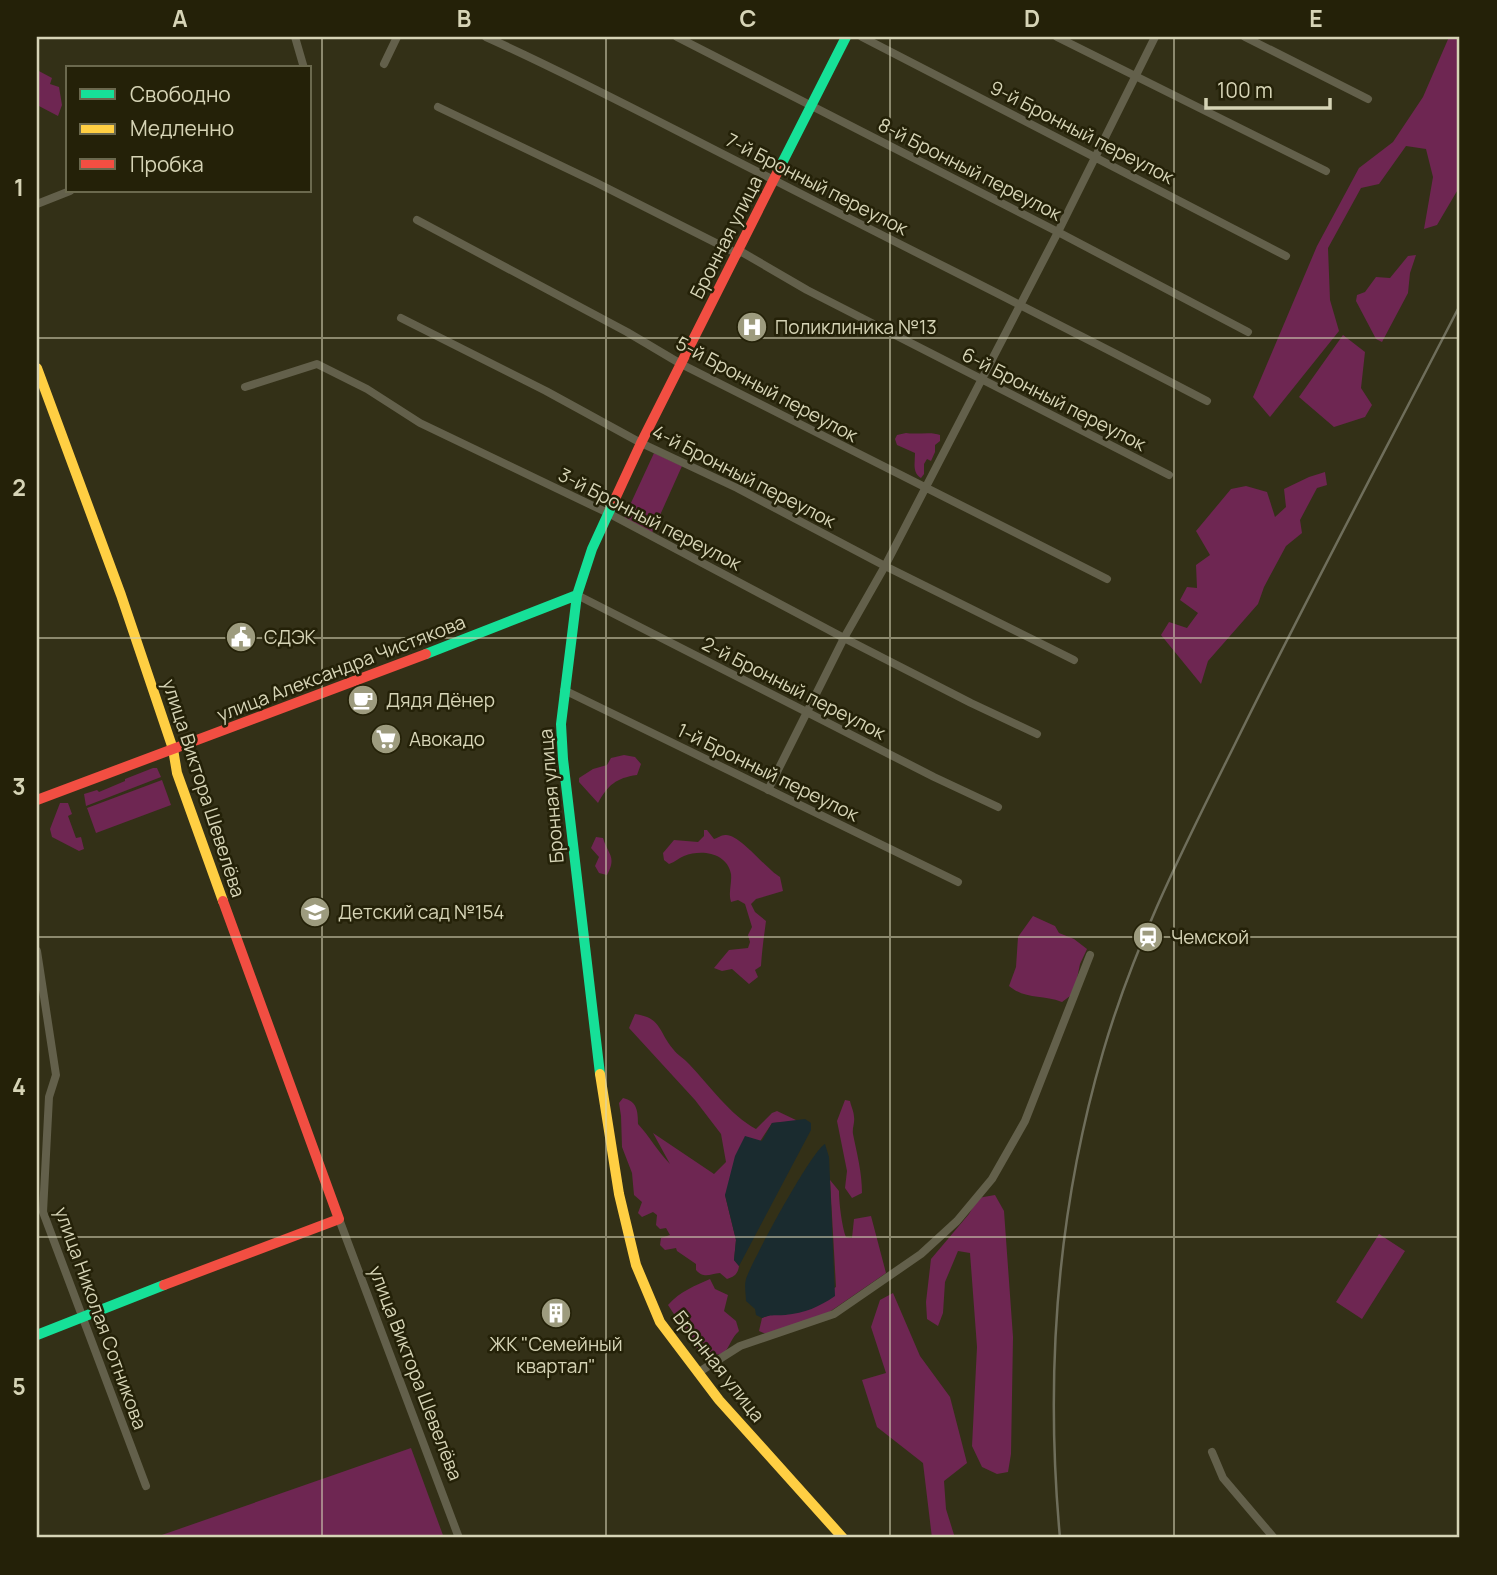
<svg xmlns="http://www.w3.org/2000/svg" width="1497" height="1575" viewBox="0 0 1497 1575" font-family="Manrope,sans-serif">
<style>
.green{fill:#6e2652}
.water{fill:#1a2b2f}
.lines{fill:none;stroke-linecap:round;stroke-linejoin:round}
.street{stroke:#63604b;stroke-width:8}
.fast{stroke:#16e098;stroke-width:10}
.slow{stroke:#ffcf43;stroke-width:10}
.jam{stroke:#f24e42;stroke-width:10}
.rail{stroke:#6f6e5b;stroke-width:2.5}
.grid{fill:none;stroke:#d6d4b6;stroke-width:2;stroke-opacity:0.55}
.labels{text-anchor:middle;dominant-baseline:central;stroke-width:5;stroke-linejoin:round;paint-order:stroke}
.street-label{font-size:19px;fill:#d6d4b6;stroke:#242108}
.poi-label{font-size:19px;fill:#d6d4b6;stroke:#242108;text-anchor:start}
.neatline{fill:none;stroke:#d6d4b6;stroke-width:2.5}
.grid-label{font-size:23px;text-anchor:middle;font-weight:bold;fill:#d6d4b6}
</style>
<rect width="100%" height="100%" fill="#333017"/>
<path class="green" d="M1449 37H1460V186L1437 225 1424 229 1433 177 1426 149 1406 146 1379 184 1361 188 1328 248 1330 300 1339 331 1270 417 1253 397 1317 246 1359 168 1393 142 1423 97Z
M37 70 52 78 50 84 59 87 62 105 58 116 37 105Z
M1416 255 1410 273 1408 293 1382 342 1376 339 1356 301 1357 295 1365 292 1376 277 1390 278 1408 256Z
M1343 335 1365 352 1361 388 1372 405 1365 417 1334 427 1299 397Z
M906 433C917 435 931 431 940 435V441L935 445V452L931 461 927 459 924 464V474L921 478C912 472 915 463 915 453L897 445 895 439 897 435Z
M654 453 682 466 652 533 624 518Z
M1325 472 1327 485 1317 488 1300 520 1302 533 1286 546 1264 587 1258 604 1208 661 1201 684 1161 635 1169 622 1187 628 1198 613 1180 600 1187 587 1197 588 1196 565 1210 555 1196 531 1231 489 1246 486 1267 492 1275 517 1286 507 1284 489 1309 477Z
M624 755 635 757 641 764 637 775C616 778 608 785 598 803L579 782V778L593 769 607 765 611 758Z
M153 768H157L161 777 86 806 84 794 97 790 99 792 125 781V779Z
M162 780 171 805 96 833 87 808Z
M60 803H68L72 814 68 816 76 838 81 837 84 849 79 851 52 837 50 829Z
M704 830H707L714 839C718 838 721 835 725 835 739 833 766 869 780 877L783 891 756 899 751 904 755 912 766 921C764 936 762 950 761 966L755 970 758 977 749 984 732 969 722 971 714 968 729 950 748 948 750 942 748 935 752 927 745 904 738 900 731 902C728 893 732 884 731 874 727 853 702 849 684 856 679 858 675 862 669 864L664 860 663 853 674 840 698 842 704 836Z
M596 837 603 838C608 855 617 856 607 875L599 873 595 866 599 857 591 848Z
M1033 916 1055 926 1059 933 1074 939 1087 949 1080 964 1074 993 1062 1002C1041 994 1026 1000 1009 986L1016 967 1018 937Z
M635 1014C662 1018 658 1031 673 1049 677 1055 684 1058 689 1064 710 1086 730 1115 756 1129L772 1113 777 1111 798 1121 772 1123 725 1195 736 1240 734 1260 739 1266C738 1274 734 1277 727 1279L720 1273C710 1274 704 1279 696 1270V1264L677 1251 676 1248 665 1250 660 1245 661 1238 670 1235 666 1228 660 1229 656 1225 657 1215 653 1212 642 1217 638 1213 642 1202 634 1195 632 1173 622 1147 621 1116 619 1103 623 1098C637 1101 638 1111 638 1124 650 1137 658 1152 670 1164L653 1133 714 1174 726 1162 721 1134 695 1100 629 1028Z
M845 1100 850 1101C851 1106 854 1112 854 1117 855 1123 852 1128 853 1134 857 1154 862 1172 862 1193L852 1198 845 1188 847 1171 837 1121Z
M830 1180 839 1191C839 1203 842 1227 846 1237L852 1238 854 1219 871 1216 886 1273 825 1315 768 1335 759 1331 762 1318 770 1315H785L836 1287Z
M995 1195 1004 1211 1013 1337 1011 1454 1008 1472 997 1474 982 1467 972 1446 977 1347 970 1253 958 1251 945 1282 943 1313 938 1326 927 1319 926 1302 931 1259 969 1214 978 1198Z
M1379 1234 1405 1251 1362 1319 1336 1302Z
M710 1279 715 1289 728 1295 724 1311 736 1321 739 1331C731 1338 730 1347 723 1354L711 1355 697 1349 668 1305C680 1291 695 1286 710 1279Z
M893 1293 920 1356 950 1397 967 1463 944 1481 946 1509 955 1538H932L923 1463 877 1427 862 1380 886 1373 871 1327 880 1300Z
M411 1448 444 1538H160L159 1536Z"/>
<path class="water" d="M805 1119 811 1123V1130L739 1266 734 1260 736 1240 725 1195 735 1156 745 1136 762 1141 772 1123Z
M825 1144 829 1157 835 1296C819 1307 805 1313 785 1315 777 1316 771 1314 762 1318L756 1315 755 1309 746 1301C746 1294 744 1286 746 1279 752 1261 812 1150 825 1144Z"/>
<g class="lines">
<path class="street" d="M295 37 304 68
M486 37C584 81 678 132 774 180 918 254 1064 326 1207 401
M677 37 1058 232 1248 332
M862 37 1286 256
M1057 37 1326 171
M1245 37 1368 99
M384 64 397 37
M438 107 595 182 738 254
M37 204 70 191
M417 220 627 332 681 364 1107 579
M740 251 807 290 1169 475
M401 318 546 391 641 443 737 488 885 566 1074 660
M245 387 317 364 367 389 420 423 608 513 844 638 971 703 1037 734
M577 595 934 777 998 807
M564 690 958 882
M768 790 844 638 885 566 1058 232 1155 37
M37 951 56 1075 49 1097 43 1212 146 1486
M339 1219 459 1538
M699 1372 740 1346 834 1314 921 1254 957 1221 992 1179 1025 1121 1090 955
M1212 1452 1223 1478 1274 1538"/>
<path class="fast" d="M779 169 846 37
M426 654 577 595
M600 1074 563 759 561 724 577 595 592 549 615 499
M37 1335 164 1285"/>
<path class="slow" d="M37 368 121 595 173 749 177 773 223 901
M600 1074 619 1194 636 1265 660 1322 719 1400 843 1538"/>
<path class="jam" d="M615 499 641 443 779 169
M37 800 426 654
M164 1285 339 1219 223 901"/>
<path class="rail" d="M1060 1538C1045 1375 1057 1210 1103 1052 1134 945 1184 847 1233 748 1306 599 1384 453 1460 305"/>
</g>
<path class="grid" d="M322 37V1538M606 37V1538M890 37V1538M1174 37V1538M37 338H1460M37 638H1460M37 937H1460M37 1237H1460"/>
<defs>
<g id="hospital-disc" transform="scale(1.575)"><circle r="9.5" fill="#9d9b7e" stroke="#242108"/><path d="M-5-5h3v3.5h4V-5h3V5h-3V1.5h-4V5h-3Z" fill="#fff"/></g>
<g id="civic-disc" transform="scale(1.575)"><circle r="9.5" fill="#9d9b7e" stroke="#242108"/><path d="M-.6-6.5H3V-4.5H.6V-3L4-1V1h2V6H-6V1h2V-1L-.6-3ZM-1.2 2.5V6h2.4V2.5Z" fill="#fff"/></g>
<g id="cafe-disc" transform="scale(1.575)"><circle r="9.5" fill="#9d9b7e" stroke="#242108"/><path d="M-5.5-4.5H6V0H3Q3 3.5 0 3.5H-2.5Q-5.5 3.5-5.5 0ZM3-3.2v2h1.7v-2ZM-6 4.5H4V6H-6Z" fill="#fff"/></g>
<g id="supermarket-disc" transform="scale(1.575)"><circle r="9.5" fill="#9d9b7e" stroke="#242108"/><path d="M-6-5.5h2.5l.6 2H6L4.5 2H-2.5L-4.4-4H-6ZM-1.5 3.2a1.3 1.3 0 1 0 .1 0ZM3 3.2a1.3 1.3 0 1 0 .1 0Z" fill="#fff"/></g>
<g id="school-disc" transform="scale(1.575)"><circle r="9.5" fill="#9d9b7e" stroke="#242108"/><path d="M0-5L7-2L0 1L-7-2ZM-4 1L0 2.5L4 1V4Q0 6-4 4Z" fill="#fff"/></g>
<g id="station-disc" transform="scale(1.575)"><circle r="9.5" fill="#9d9b7e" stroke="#242108"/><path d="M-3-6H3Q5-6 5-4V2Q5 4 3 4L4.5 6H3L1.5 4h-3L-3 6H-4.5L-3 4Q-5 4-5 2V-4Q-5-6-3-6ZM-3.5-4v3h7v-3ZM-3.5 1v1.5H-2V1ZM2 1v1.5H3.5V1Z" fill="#fff"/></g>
<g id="building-disc" transform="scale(1.575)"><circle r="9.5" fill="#9d9b7e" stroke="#242108"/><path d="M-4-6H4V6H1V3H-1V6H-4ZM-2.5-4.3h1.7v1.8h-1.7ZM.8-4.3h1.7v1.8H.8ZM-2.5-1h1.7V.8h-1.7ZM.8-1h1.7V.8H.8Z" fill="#fff"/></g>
</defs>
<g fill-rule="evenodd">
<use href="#hospital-disc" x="752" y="327"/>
<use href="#civic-disc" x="241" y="637"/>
<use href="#cafe-disc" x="363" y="700"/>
<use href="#supermarket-disc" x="386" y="739"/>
<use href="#school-disc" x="315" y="912"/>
<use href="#station-disc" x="1148" y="937"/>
<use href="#building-disc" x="556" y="1313"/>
</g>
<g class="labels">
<g class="street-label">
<text transform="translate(1082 132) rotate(27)">9-й Бронный переулок</text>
<text transform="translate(970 169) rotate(27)">8-й Бронный переулок</text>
<text transform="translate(817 184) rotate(27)">7-й Бронный переулок</text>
<text transform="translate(726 237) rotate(-63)">Бронная улица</text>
<text transform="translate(767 389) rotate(28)">5-й Бронный переулок</text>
<text transform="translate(1054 399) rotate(27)">6-й Бронный переулок</text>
<text transform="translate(744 476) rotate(27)">4-й Бронный переулок</text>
<text transform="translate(650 519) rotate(27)">3-й Бронный переулок</text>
<text transform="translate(341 668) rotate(-21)">улица Александра Чистякова</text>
<text transform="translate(794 688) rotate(27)">2-й Бронный переулок</text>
<text transform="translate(768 772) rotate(26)">1-й Бронный переулок</text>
<text transform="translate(204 788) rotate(72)">улица Виктора Шевелёва</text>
<text transform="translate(551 796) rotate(-95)">Бронная улица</text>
<text transform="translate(101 1318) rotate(70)">улица Николая Сотникова</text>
<text transform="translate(719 1366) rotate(52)">Бронная улица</text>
<text transform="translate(416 1373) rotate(69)">улица Виктора Шевелёва</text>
</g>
<g class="poi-label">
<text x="775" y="327">Поликлиника №13</text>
<text x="264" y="637">СДЭК</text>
<text x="386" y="700">Дядя Дёнер</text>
<text x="409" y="739">Авокадо</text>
<text x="338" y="912">Детский сад №154</text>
<text x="1171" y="937">Чемской</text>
<text x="556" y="1344" text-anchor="middle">ЖК "Семейный<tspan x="556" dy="22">квартал"</tspan></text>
</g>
</g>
<rect width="1497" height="1575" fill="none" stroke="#242108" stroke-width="77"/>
<rect x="66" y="66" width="245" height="126" fill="#242108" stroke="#6b694e" stroke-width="2"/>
<rect x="80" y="89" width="35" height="10" fill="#16e098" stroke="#6b694e" stroke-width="2"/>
<text x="130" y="102" font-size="21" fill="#d6d4b6">Свободно</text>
<rect x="80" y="124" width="35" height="10" fill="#ffcf43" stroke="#6b694e" stroke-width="2"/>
<text x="130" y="136" font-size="21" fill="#d6d4b6">Медленно</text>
<rect x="80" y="159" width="35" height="10" fill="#f24e42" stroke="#6b694e" stroke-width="2"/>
<text x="130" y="172" font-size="21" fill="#d6d4b6">Пробка</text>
<path d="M1206 98v10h124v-10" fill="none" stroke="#d6d4b6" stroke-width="3.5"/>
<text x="1217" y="98" font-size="21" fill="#d6d4b6" stroke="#242108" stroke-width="5" paint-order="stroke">100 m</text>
<rect x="38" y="38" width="1420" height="1498" class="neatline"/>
<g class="grid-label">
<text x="180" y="27">A</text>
<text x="464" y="27">B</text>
<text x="748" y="27">C</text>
<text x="1032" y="27">D</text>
<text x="1316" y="27">E</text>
<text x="19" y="196">1</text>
<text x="19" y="496">2</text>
<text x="19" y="795">3</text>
<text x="19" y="1095">4</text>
<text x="19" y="1395">5</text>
</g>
</svg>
